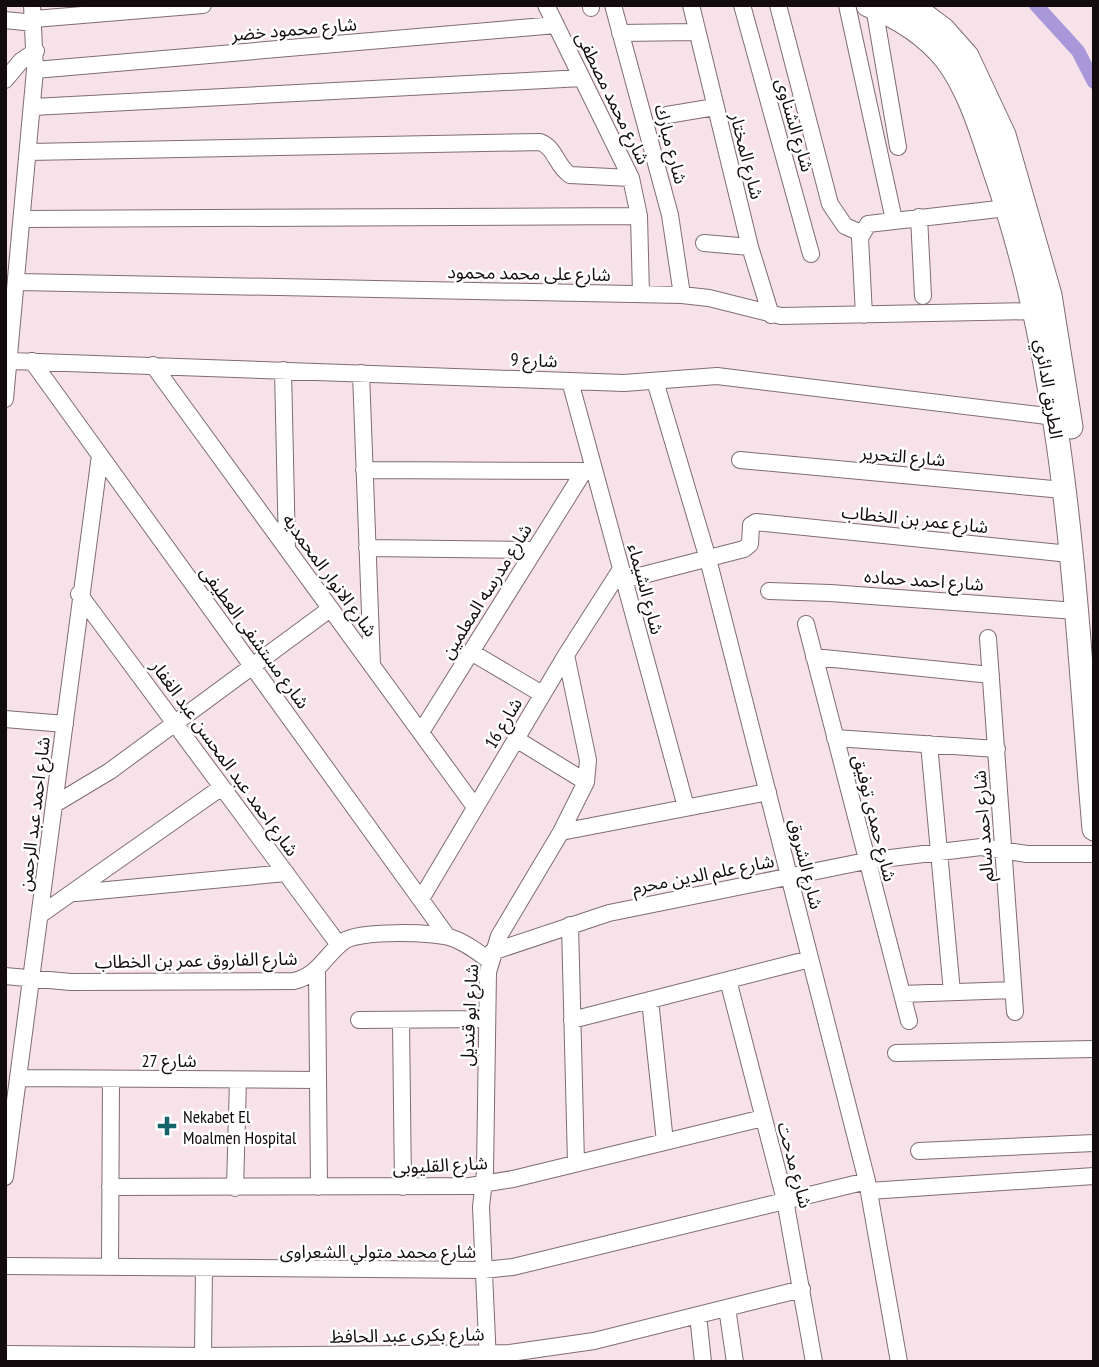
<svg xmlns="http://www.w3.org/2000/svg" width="1099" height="1367" viewBox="0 0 1099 1367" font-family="'PT Sans Narrow','Noto Sans Arabic',sans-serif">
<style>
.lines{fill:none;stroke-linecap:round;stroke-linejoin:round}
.canal{stroke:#a898da;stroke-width:14}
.minor-casing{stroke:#7f6d73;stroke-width:18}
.highway-casing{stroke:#7f6d73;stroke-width:25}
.minor{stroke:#fff;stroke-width:16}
.highway{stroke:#fff;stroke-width:23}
.poi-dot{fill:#14626a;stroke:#fff;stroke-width:2.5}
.labels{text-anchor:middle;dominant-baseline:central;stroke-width:5;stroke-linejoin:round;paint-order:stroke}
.street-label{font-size:18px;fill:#120c0e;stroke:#fff}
.poi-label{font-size:18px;fill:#120c0e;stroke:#fff;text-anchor:start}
</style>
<rect width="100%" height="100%" fill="#f7e2e9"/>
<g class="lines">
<path class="canal" d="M1036 5 1078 51 1094 82"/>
<g class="minor-casing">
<path id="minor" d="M546 5 631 178 639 216 641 294
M591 5V8
M613 5 670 215 682 295
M691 5 750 247 771 315
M742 5 811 254
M778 5 830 204 845 226 861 233
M847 5 894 220
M874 7 898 147
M34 19 203 5
M5 20 34 23
M620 33 696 32
M35 70 556 25
M5 80 21 61 36 51
M33 107 582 78
M667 115 715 107
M29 152 540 142C556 148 556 166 570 175L631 178
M919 217 923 296
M23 219 639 216
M704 243 750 247
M18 282 682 295 709 298 781 316 1036 311
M864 315 860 238 868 224 1007 208
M10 361 624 383 717 376 1055 417
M32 361 447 936
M153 365 475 807
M283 370 287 549
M361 373 372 666
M570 381 686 807
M655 381 708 559 867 1181 899 1362
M5 399 35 70 32 5
M740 460 1063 490
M364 470 590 471
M367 548 534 550
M624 580 744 549 750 544 751 525 756 522 1070 554
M769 591 830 593 1076 611
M79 594 339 945
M806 624 909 1021
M988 638 1015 1012
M471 652 542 694
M814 657 991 675
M5 719 65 724
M421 732 584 471
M835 738 997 749
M516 739 586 782
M929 744 952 992
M55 804 110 771 330 609
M561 832 768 792
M76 893 286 873
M421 899 566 655 621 569
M40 915 222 787
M570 925 576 1163
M492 952 609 913 866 861 981 847 1027 854H1094
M317 971 319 1187
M5 976 71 982 294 981C319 975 325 955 344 941 359 930 435 932 452 938 466 943 478 952 490 961
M728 980 785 1200 814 1362
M902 994 1013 990
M650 1000 665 1142
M359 1020 486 1019
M401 1020 403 1187
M572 1020 810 959
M896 1053 1094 1049
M20 1078 318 1080
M919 1151 1094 1143
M5 1177 100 455
M110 1187 470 1186 513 1179 763 1118
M235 1188 238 1080
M869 1191 1094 1176
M5 1266 484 1270 513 1267 867 1181
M110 1267 111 1079
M727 1308 735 1362
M698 1315 703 1362
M5 1354 203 1356 510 1353 594 1341 802 1289
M203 1356 204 1268
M488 1362 481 1207 485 1171 488 972 499 936 561 832 586 782 588 760 566 655"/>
</g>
<g class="highway-casing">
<path id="highway" d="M868 5C899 17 925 33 946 59 971 92 983 137 996 175 1069 385 1075 610 1094 829
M911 5 944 30 967 56 1004 135 1050 295 1071 427"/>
</g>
<use href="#minor" class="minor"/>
<use href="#highway" class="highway"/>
</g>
<path class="poi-dot" d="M163.5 1115.5h7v7h7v7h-7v7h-7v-7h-7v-7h7z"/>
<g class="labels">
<g class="street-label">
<text transform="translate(294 29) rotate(-5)">شارع محمود خضر</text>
<text transform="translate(613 98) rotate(64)">شارع محمد مصطفى</text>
<text transform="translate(795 125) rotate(74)">شارع الشناوى</text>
<text transform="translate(671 144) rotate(75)">شارع مبارك</text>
<text transform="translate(747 156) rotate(76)">شارع المختار</text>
<text transform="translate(529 273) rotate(1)">شارع على محمد محمود</text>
<text transform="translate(534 360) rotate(2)">شارع 9</text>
<text transform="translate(1049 389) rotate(81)">الطريق الدائري</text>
<text transform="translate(903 456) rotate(5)">شارع التحرير</text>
<text transform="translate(915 519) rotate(6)">شارع عمر بن الخطاب</text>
<text transform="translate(330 575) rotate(54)">شارع الانوار المحمديه</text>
<text transform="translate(924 580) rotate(4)">شارع احمد حماده</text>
<text transform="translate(646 589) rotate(75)">شارع الشيماء</text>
<text transform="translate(486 591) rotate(-58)">شارع مدرسه المعلمين</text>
<text transform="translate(255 637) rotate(54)">شارع مستشفى العطيفى</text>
<text transform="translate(503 723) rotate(-59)">شارع 16</text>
<text transform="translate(225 758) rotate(54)">شارع احمد عبد المحسن عبد الغفار</text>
<text transform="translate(34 814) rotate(-83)">شارع احمد عبد الرحمن</text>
<text transform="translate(875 818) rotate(76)">شارع حمدى توفيق</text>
<text transform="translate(983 826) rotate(-94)">شارع احمد سالم</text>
<text transform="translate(806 864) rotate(76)">شارع الشروق</text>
<text transform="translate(703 874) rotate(-11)">شارع علم الدين محرم</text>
<text transform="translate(196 960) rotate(-1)">شارع الفاروق عمر بن الخطاب</text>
<text transform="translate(469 1015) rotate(-87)">شارع ابو قنديل</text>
<text x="169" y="1060">شارع 27</text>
<text transform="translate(440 1165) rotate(-3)">شارع القليوبى</text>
<text transform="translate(795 1165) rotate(75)">شارع مدحت</text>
<text x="378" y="1251">شارع محمد متولي الشعراوى</text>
<text transform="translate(407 1335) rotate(-1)">شارع بكرى عبد الحافظ</text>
</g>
<g class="poi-label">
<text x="183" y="1116">Nekabet El<tspan x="183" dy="21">Moalmen Hospital</tspan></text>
</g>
</g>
<rect width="1099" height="1367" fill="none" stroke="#120c0e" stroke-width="14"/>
</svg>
